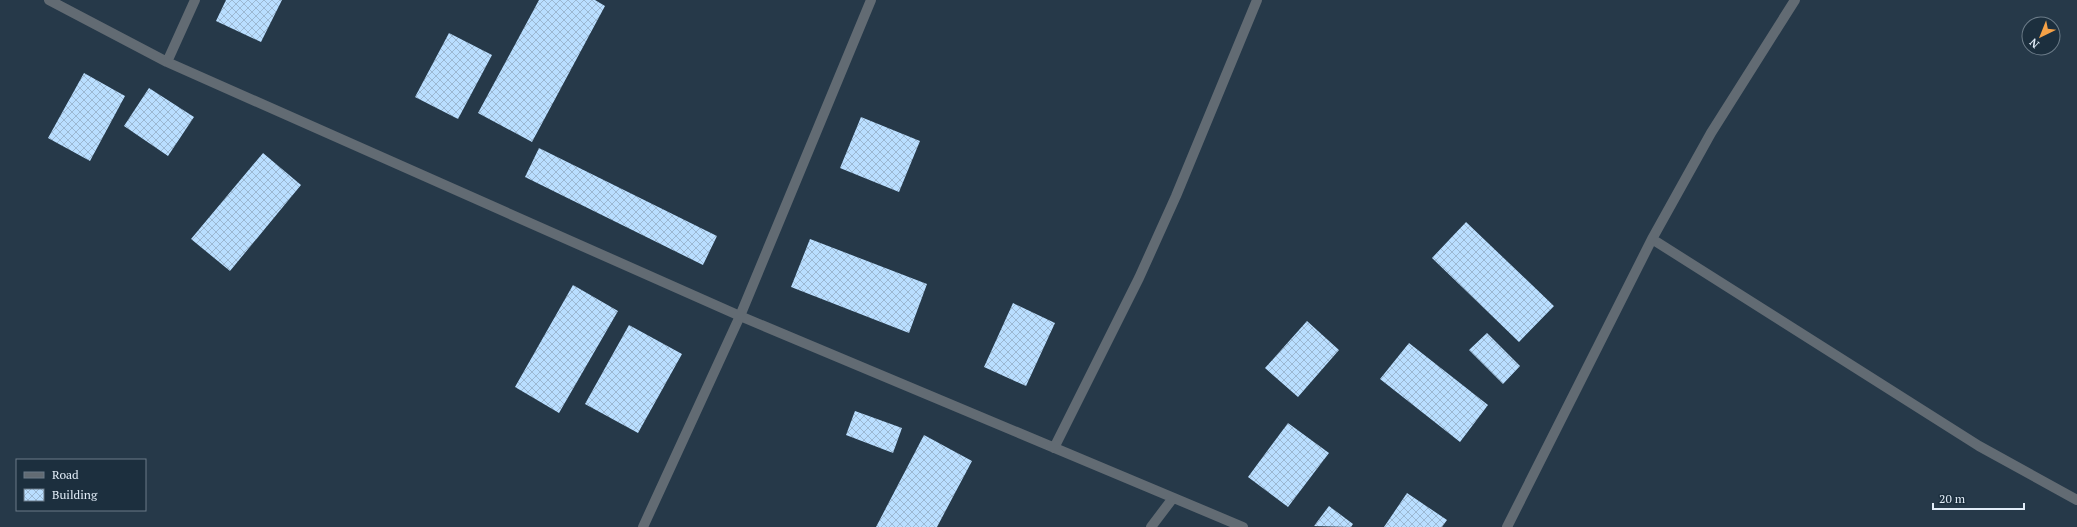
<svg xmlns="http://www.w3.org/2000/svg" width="2077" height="527" viewBox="0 0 2077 527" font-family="'PT Serif',serif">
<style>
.building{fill:url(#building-cross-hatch)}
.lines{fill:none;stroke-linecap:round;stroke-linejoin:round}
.street{stroke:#626b73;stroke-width:10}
</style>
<defs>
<pattern id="building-cross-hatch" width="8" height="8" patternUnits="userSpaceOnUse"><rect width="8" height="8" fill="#b9deff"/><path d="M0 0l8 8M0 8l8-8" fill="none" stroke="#9cb8d2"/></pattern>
</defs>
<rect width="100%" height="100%" fill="#263949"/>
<path class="building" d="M226 0H282L261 42 216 21Z
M539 0H595L605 6 532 142 478 113Z
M449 33 492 55 458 119 415 97Z
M84 73 125 96 90 161 48 138Z
M149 88 194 117 168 156 124 126Z
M861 117 920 141 899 192 840 168Z
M539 148 717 236 703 265 525 177Z
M263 153 301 185 230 271 191 239Z
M1466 222 1554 306 1519 342 1432 258Z
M810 239 927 284 909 333 791 287Z
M573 285 618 311 559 413 515 387Z
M1013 303 1055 323 1026 386 984 367Z
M1307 321 1339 350 1298 397 1265 368Z
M629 325 682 354 638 433 585 404Z
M1487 333 1520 366 1503 384 1469 350Z
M1409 343 1488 405 1460 442 1380 379Z
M855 411 902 428 893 453 846 435Z
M1288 423 1329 453 1288 507 1248 477Z
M924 435 972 461 937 527H876Z
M1407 493 1447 520 1442 527H1384Z
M1329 506 1353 524 1351 527 1314 526Z"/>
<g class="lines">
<path class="street" d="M49 0 167 62 740 316 1243 527
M167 62 195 0
M1652 239 1979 446 2077 500
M1054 448 1139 278 1176 196 1257 0
M643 527 740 316 871 0
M1151 527 1173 498
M1507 527 1652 239 1711 133 1795 0"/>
</g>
<rect x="16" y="459" width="130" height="52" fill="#1c2f3e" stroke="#6b7b88"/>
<rect x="24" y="472" width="20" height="6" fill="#626b73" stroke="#6b7b88"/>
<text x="52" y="479" font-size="12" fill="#e2edf8">Road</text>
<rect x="24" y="489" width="20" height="12" fill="url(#building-cross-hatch)" stroke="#6b7b88"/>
<text x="52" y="499" font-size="12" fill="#e2edf8">Building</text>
<g transform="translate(2041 36) rotate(223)"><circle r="19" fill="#1c2f3e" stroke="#6b7b88"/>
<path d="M0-3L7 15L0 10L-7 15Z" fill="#f6a247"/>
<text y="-6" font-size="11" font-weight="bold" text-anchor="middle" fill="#e2edf8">N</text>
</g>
<path d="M1933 503v6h91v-6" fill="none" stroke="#e2edf8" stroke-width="2"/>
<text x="1939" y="503" font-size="12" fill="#e2edf8" stroke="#1c2f3e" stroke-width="3" paint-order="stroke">20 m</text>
</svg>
